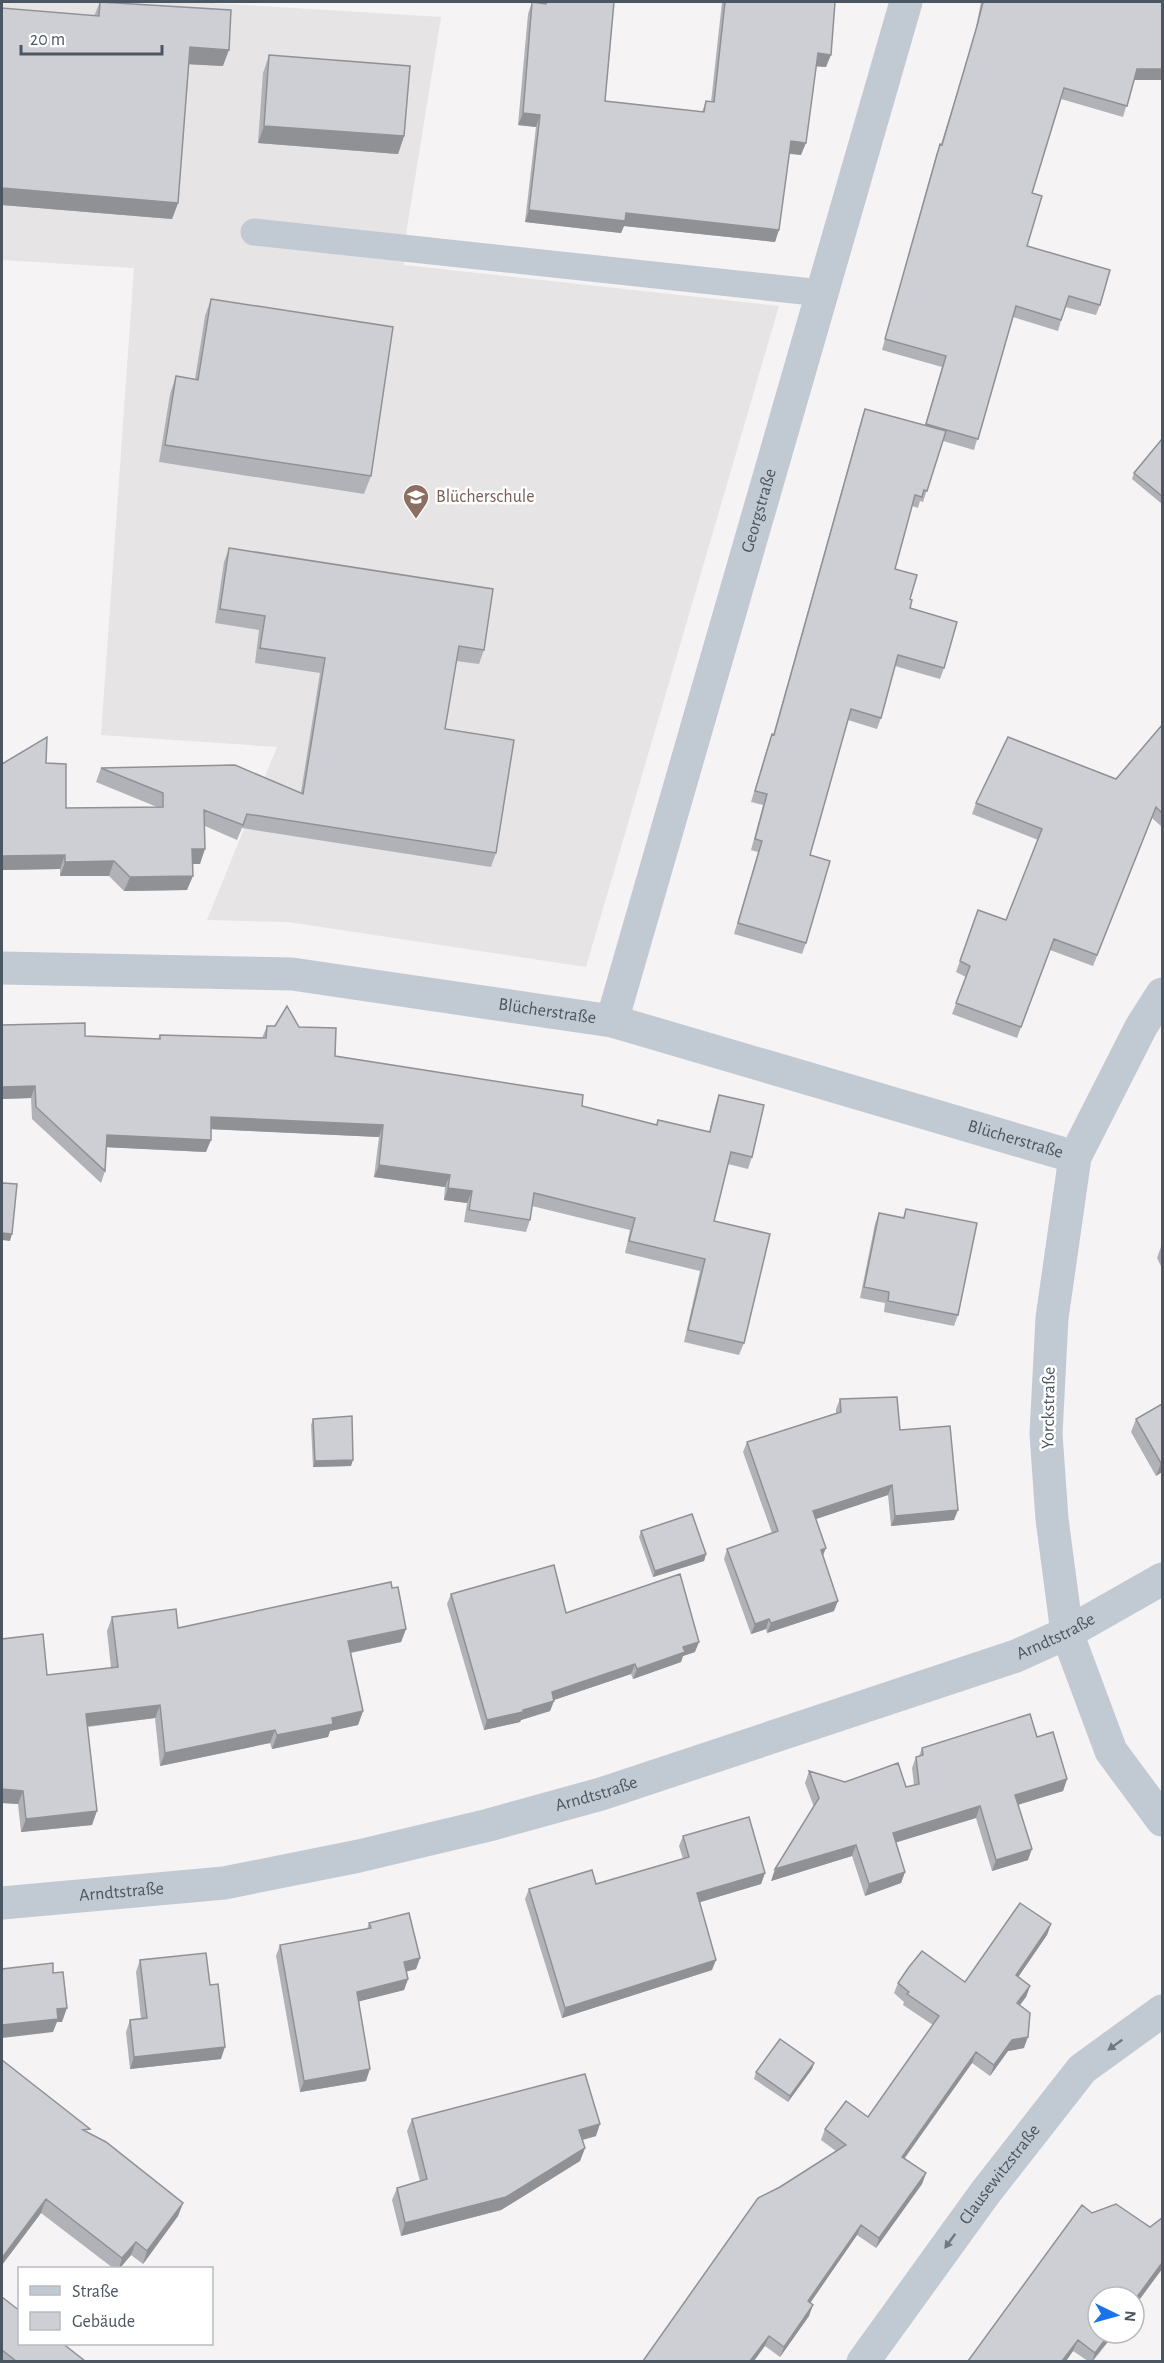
<svg xmlns="http://www.w3.org/2000/svg" width="1164" height="2363" viewBox="0 0 1164 2363" font-family="'Alegreya Sans',sans-serif">
<style>
.education{fill:#e6e4e5}
.lines{fill:none;stroke-linecap:round;stroke-linejoin:round}
.service{stroke:#c1cad2;stroke-width:27}
.minor{stroke:#c1cad2;stroke-width:33}
.wall{fill:#b0b2b7}
.shaded-wall{fill:#909195}
.building{fill:#cdcfd5;stroke:#909195;stroke-width:1.5}
.oneway{fill:#6e7983}
.labels{text-anchor:middle;dominant-baseline:central;stroke-width:5;stroke-linejoin:round;paint-order:stroke}
.education-label{font-size:18px;fill:#785e54;stroke:#fff;text-anchor:start}
.street-label{font-size:18px;fill:#4a5661;stroke:#fff}
</style>
<rect width="100%" height="100%" fill="#f5f3f3"/>
<path class="education" d="M2 2H195L441 17 407 228 404 265 779 306 586 967 288 922 207 920 277 747 101 735 134 268 2 260Z"/>
<g class="lines">
<path class="service" d="M254 232 822 293"/>
<g class="minor">
<path id="s1" d="M2 968 292 974 612 1021 1075 1157"/>
<path d="M1162 994 1141 1027 1075 1157 1052 1318 1046 1434 1052 1519 1067 1633 1111 1751 1162 1820"/>
<path id="s2" d="M612 1021 906 2"/>
<path id="s3" d="M2 1903 224 1883 359 1856 489 1825 601 1794 1016 1656 1067 1633 1162 1579"/>
<path id="s4" d="M863 2362 985 2193 1082 2069 1162 2011"/>
</g>
</g>
<path class="wall" d="M100 2 223 66 189 64 178 203 172 219 2 205V8L94 16Z
M532 2 543 3 544 2H614L605 101 702 112 706 101 711 102 722 2H835L826 67 816 66 801 155 789 154 775 242 624 226 621 233 525 222 536 127 518 125 528 14Z
M981 2H1162V80H1134L1123 117 1061 99 1032 193 1027 246 1100 305 1096 315 1065 307 1058 331 1013 317 974 450 943 441 923 502 920 501 918 508 912 506 895 569 910 599V608L944 668 940 679 895 666 881 718 877 729 848 720 810 855 806 943 802 954 734 934 758 852 751 850 763 805 751 802 768 745 772 734 773 735 861 421 865 409 925 425 942 367 882 350 936 155 940 144H941L974 37Z
M269 55 404 136 398 154 258 143 263 73Z
M211 299 371 476 364 494 159 462 170 394 176 376 195 379 205 316Z
M1162 439V504L1132 479 1134 473Z
M229 548 484 650 479 664 456 661 445 729 496 853 491 867 242 828 237 840 205 826 200 864H192L187 890 124 891 109 876H60V869L2 870V764L46 763 66 808 157 807 96 782 101 768 301 792 320 673 255 663 259 630 215 623 224 562Z
M1162 725V827L1152 818 1093 966 1050 950 1017 1038 952 1014 966 977 956 972 978 910 1006 920 1038 840 972 814 976 803 1116 779Z
M2 1025 85 1036 158 1039 160 1035 262 1038 267 1026 299 1027 335 1056 582 1106 656 1125 658 1120 709 1132 715 1107 719 1095 752 1157 748 1169 728 1164 714 1221 744 1343 739 1355 684 1342 700 1271 625 1253 630 1230 532 1206 530 1220 526 1232 464 1222 467 1203 444 1200 445 1187 374 1177 379 1137 211 1129 206 1152 106 1147 105 1171 101 1183 32 1119 31 1098 2 1099Z
M906 1209 958 1315 954 1326 884 1312 885 1303 860 1298 875 1224 879 1213 903 1218Z
M1162 1244V1268L1157 1258Z
M840 1399 900 1430 954 1520 891 1526 888 1495 816 1519 834 1611 767 1633 766 1629 751 1634 724 1559 727 1549 772 1533 743 1452 747 1442 836 1413V1409Z
M1162 1402V1472L1156 1476 1131 1432 1136 1419 1161 1405Z
M313 1419 351 1466 313 1467 311 1425Z
M641 1531 706 1554 704 1561 653 1577 639 1537Z
M392 1588 406 1629 401 1642 351 1653 363 1711 358 1725 330 1731 328 1737 272 1749 270 1743 160 1766 155 1718 88 1727 92 1825 21 1832 18 1804 2 1803V1639L47 1675 111 1668 107 1631 112 1617 178 1628Z
M451 1594 566 1613 695 1652 683 1656 681 1662 633 1679 631 1674 554 1700 550 1711 521 1720 520 1722 484 1730 447 1604Z
M1037 1737 1067 1779 1063 1791 1018 1804 1028 1860 992 1871 976 1818 896 1842 905 1872 901 1883 865 1896 852 1856 771 1881 814 1807 805 1783 809 1771 845 1782 906 1787 914 1785 912 1768 916 1757 919 1756 922 1748Z
M683 1836 765 1873 761 1884 700 1902 712 1970 562 2018 525 1899 529 1889 596 1884 683 1859 679 1846Z
M369 1923 420 1958 416 1969 406 1972 408 1979 404 1990 359 2001 366 2081 300 2092 276 1956 280 1945 367 1929Z
M1051 1924 1047 1935 1018 1977 1030 1986 1026 1997 1020 2005 1024 2048 1008 2051 990 2076 972 2063 905 2158 926 2173 922 2184 876 2248 857 2235 810 2303 809 2316 780 2357 765 2346 780 2187 836 2151 821 2140 825 2129 868 2117 933 2025 903 2005 904 2002 894 1993 898 1983 965 1982Z
M140 1960 210 1985 221 2059 130 2069 126 2032 130 2020 141 2019 136 1972Z
M814 2063 812 2069 788 2102 754 2079 756 2072Z
M412 2119 596 2136 582 2140 585 2148 580 2161 501 2210 401 2236 392 2200 397 2188 420 2181 407 2131Z
M88 2133 183 2203 178 2216 143 2264 131 2255 120 2268H113L41 2213 2 2265Z
M1162 2269 1134 2307V2297L1115 2333 1093 2361H1088L1073 2351 1066 2361H968Z
M2 2297 85 2361H2Z"/>
<path class="shaded-wall" d="M190 47 229 50 223 66 184 64Z
M818 53 831 55 826 67 813 66Z
M1137 69H1162V80H1133Z
M523 113 540 115 536 127 518 125Z
M264 126 404 136 398 154 258 143Z
M791 141 806 143 801 155 787 153Z
M2 188 178 203 172 219 2 205Z
M529 210 626 213 779 230 775 242 624 226 621 233 525 222Z
M192 849H205L200 864H187Z
M65 855 60 869 2 870V856Z
M114 861 109 876H60L65 862Z
M193 876 187 890 124 891 130 877Z
M35 1086 31 1098 2 1099V1087Z
M211 1117 383 1125 379 1137 207 1129Z
M107 1135 211 1140 206 1152 102 1147Z
M379 1165 450 1175 445 1187 374 1177Z
M448 1188 472 1191 467 1203 444 1200Z
M2 1233 12 1234 10 1241 2 1240Z
M353 1460 351 1466 313 1467 315 1461Z
M1162 1462V1472L1156 1476 1161 1463Z
M892 1485 888 1495 810 1521 813 1511Z
M958 1510 954 1520 891 1526 895 1516Z
M826 1548 822 1558 821 1550Z
M706 1554 704 1561 653 1577 655 1571Z
M838 1601 834 1611 767 1633 771 1623Z
M769 1619 766 1629 751 1634 755 1624Z
M406 1629 401 1642 343 1654 348 1641Z
M699 1642 695 1652 683 1656 681 1662 633 1679 637 1669 683 1647Z
M635 1664 631 1674 548 1702 552 1692Z
M554 1701 550 1711 521 1720 520 1722 484 1730 487 1720Z
M160 1705 155 1718 81 1727 86 1714Z
M363 1711 358 1725 330 1731 328 1737 272 1749 277 1735 332 1718Z
M275 1730 270 1743 160 1766 165 1753Z
M1067 1779 1063 1791 1011 1807 1015 1795Z
M2 1789 23 1791 18 1804 2 1803Z
M980 1806 976 1818 888 1845 893 1833Z
M97 1811 92 1825 21 1832 26 1819Z
M856 1845 852 1856 771 1881 775 1869Z
M1032 1849 1028 1860 992 1871 996 1860Z
M905 1872 901 1883 865 1896 869 1884Z
M765 1873 761 1884 694 1904 697 1893Z
M1051 1924 1047 1935 1012 1986 1016 1975Z
M420 1958 416 1969 400 1973 404 1962Z
M716 1960 712 1970 562 2018 565 2008Z
M408 1979 404 1990 353 2003 357 1992Z
M1030 1986 1026 1997 1013 2014 1017 2003Z
M67 2008 62 2022H57L53 2032 2 2038V2025L57 2009Z
M1028 2037 1024 2048 1008 2051 990 2076 994 2065 1012 2040Z
M225 2047 221 2059 130 2069 134 2057Z
M976 2052 972 2063 898 2167 902 2157Z
M814 2063 812 2069 788 2102 790 2096Z
M370 2069 366 2081 300 2092 304 2081Z
M600 2124 596 2136 575 2142 579 2130Z
M585 2148 580 2161 501 2210 401 2236 405 2223Z
M926 2173 922 2184 876 2248 879 2238Z
M46 2199 41 2213 2 2265V2258Z
M183 2203 178 2216 143 2264 147 2251Z
M861 2225 857 2235 804 2312 808 2301Z
M136 2242 131 2255 120 2268H119L122 2258Z
M1162 2263V2269L1134 2307V2301Z
M813 2305 809 2316 780 2357 784 2347Z
M1110 2333H1115L1092 2361 1095 2353Z
M769 2336 765 2346 754 2361H750Z
M1078 2340 1073 2351 1066 2361H1062Z"/>
<path class="building" d="M100 2 231 10 229 50 190 47 178 203 2 188V8L99 16Z
M532 2 546 4V2H614L605 101 704 112 706 101 714 102 725 2H835L831 55 818 53 806 143 791 141 779 230 626 213 625 221 529 210 540 115 523 113Z
M983 2H1162V69H1137L1127 106 1064 88 1032 193 1042 196 1027 246 1110 270 1100 305 1069 296 1061 320 1016 306 978 439 926 424 946 356 885 339 940 144 942 145 977 26Z
M269 55 410 66 404 136 264 126Z
M211 299 393 327 371 476 165 445 176 376 198 380Z
M865 409 946 431 927 491 924 490 922 497 915 495 895 569 917 575 910 599 912 600 910 608 957 622 944 668 898 655 881 718 851 709 810 855 830 861 806 943 738 923 762 841 755 839 767 794 755 791 772 734 774 735Z
M1162 439V496L1134 473Z
M229 548 493 589 484 650 459 646 445 729 514 740 496 853 247 814 243 825 204 810 205 849H192L193 876 130 877 114 861 65 862V855L2 856V764L47 737 46 763 66 764V808L163 807V793L101 768 235 765 303 794 325 658 260 648 265 616 220 609Z
M1162 725V813L1156 807 1097 955 1054 939 1021 1027 956 1003 970 966 960 961 978 910 1006 920 1042 829 976 803 1008 737 1116 779Z
M287 1006 299 1027 336 1028 335 1056 583 1095 582 1106 657 1125 658 1120 710 1132 719 1095 764 1105 752 1157 731 1152 714 1221 770 1234 744 1343 688 1330 705 1259 629 1241 635 1218 534 1193 530 1220 469 1210 472 1191 448 1188 450 1175 379 1165 383 1125 211 1117V1140L107 1135 105 1171 36 1107 35 1086 2 1087V1025L85 1023V1036L160 1039V1035L266 1038 267 1026H275Z
M2 1183 17 1184 12 1234 2 1233Z
M906 1209 977 1223 958 1315 888 1301 889 1292 864 1287 879 1213 904 1218Z
M897 1397 900 1430 950 1426 958 1510 895 1516 892 1485 813 1511 826 1548 821 1550 838 1601 771 1623 769 1619 755 1624 727 1549 778 1531 747 1442 841 1412 840 1399Z
M1162 1404V1462L1161 1463 1136 1419Z
M352 1416 353 1460 315 1461 313 1419Z
M692 1514 706 1554 655 1571 641 1531Z
M554 1565 566 1613 680 1574 699 1642 683 1647 685 1652 637 1669 635 1664 552 1692 554 1701 523 1710V1712L487 1720 451 1594Z
M391 1582 392 1588 398 1587 406 1629 348 1641 363 1711 332 1718 333 1724 277 1735 275 1730 165 1753 160 1705 86 1714 97 1811 26 1819 23 1791 2 1789V1639L43 1634 47 1675 118 1667 112 1617 176 1609 178 1628Z
M1030 1714 1037 1737 1053 1732 1067 1779 1015 1795 1032 1849 996 1860 980 1806 893 1833 905 1872 869 1884 856 1845 775 1869 819 1798 809 1771 845 1782 898 1763 906 1787 919 1784 916 1757 923 1755 922 1748Z
M749 1817 765 1873 697 1893 716 1960 565 2008 529 1889 592 1870 596 1884 689 1857 683 1836Z
M1020 1903 1051 1924 1016 1975 1030 1986 1017 2003 1030 2013 1028 2037 1012 2040 994 2065 976 2052 902 2157 926 2173 879 2238 861 2225 808 2301 813 2305 784 2347 769 2336 750 2361H643L758 2198 780 2187 846 2145 825 2129 846 2101 868 2117 939 2016 907 1994 909 1992 898 1983 909 1967 922 1951 965 1982Z
M409 1913 420 1958 404 1962 408 1979 357 1992 370 2069 304 2081 280 1945 371 1928 369 1923Z
M206 1953 210 1985 218 1984 225 2047 134 2057 130 2020 147 2018 140 1960Z
M53 1963V1973L63 1972 67 2008 57 2009 58 2019 2 2025V1969Z
M780 2039 814 2063 790 2096 756 2072Z
M2 2060 90 2129 83 2130 106 2142 183 2203 147 2251 136 2242 122 2258 46 2199 2 2258Z
M585 2074 600 2124 579 2130 585 2148 506 2197 405 2223 397 2188 427 2179 412 2119Z
M1116 2204 1150 2227 1162 2218V2263L1134 2301V2297H1098V2333H1110L1095 2353 1078 2340 1062 2361H968L1082 2205 1092 2213Z
M2 2297 20 2311V2343H62L85 2361H16L2 2350Z"/>
<defs><path id="oneway-solid" d="M-6-.8H1V-3.2L6.5 0L1 3.2V.8H-6Z" transform="scale(1.5)"/></defs>
<g class="oneway">
<use href="#oneway-solid" transform="translate(1115 2045) rotate(144)"/>
<use href="#oneway-solid" transform="translate(950 2241) rotate(126)"/>
</g>
<defs>
<g id="school-pin" transform="scale(1.35)"><path d="M0 17L-7.5 6A9.5 9.5 0 1 1 7.5 6Z" fill="#8d6e63" stroke="#fff"/><path d="M0-5L7-2L0 1L-7-2ZM-4 1L0 2.5L4 1V4Q0 6-4 4Z" fill="#fff"/></g>
</defs>
<g fill-rule="evenodd">
<use href="#school-pin" x="416" y="497"/>
</g>
<g class="labels">
<g class="education-label">
<text x="436" y="497">Blücherschule</text>
</g>
<g class="street-label">
<text stroke="none"><textPath href="#s2" startOffset="531">Georgstraße</textPath></text>
<text stroke="none"><textPath href="#s1" startOffset="548">Blücherstraße</textPath></text>
<text stroke="none"><textPath href="#s1" startOffset="1034">Blücherstraße</textPath></text>
<text transform="translate(1049 1408) rotate(-89)">Yorckstraße</text>
<text stroke="none"><textPath href="#s3" startOffset="1092">Arndtstraße</textPath></text>
<text stroke="none"><textPath href="#s3" startOffset="606">Arndtstraße</textPath></text>
<text stroke="none"><textPath href="#s3" startOffset="120">Arndtstraße</textPath></text>
<text stroke="none"><textPath href="#s4" startOffset="232">Clausewitzstraße</textPath></text>
</g>
</g>
<rect width="1164" height="2363" fill="none" stroke="#4a5661" stroke-width="6"/>
<rect x="18" y="2267" width="195" height="78" fill="#ffffff" stroke="#b7bbc0" stroke-width="1.5"/>
<rect x="30" y="2286" width="30" height="9" fill="#c1cad2" stroke="#b7bbc0" stroke-width="1.5"/>
<text x="72" y="2297" font-size="18" fill="#4a5661">Straße</text>
<rect x="30" y="2312" width="30" height="18" fill="#cdcfd5" stroke="#b7bbc0" stroke-width="1.5"/>
<text x="72" y="2327" font-size="18" fill="#4a5661">Gebäude</text>
<g transform="translate(1116 2315) rotate(95)"><circle r="28" fill="#ffffff" stroke="#b7bbc0" stroke-width="1.5"/>
<path d="M0-4.5L10 22L0 15L-10 22Z" fill="#1a73e8"/>
<text y="-9" font-size="16" font-weight="bold" text-anchor="middle" fill="#4a5661">N</text>
</g>
<path d="M21 45v9h141v-9" fill="none" stroke="#4a5661" stroke-width="3"/>
<text x="30" y="45" font-size="18" fill="#4a5661" stroke="#ffffff" stroke-width="4.5" paint-order="stroke">20 m</text>
</svg>
